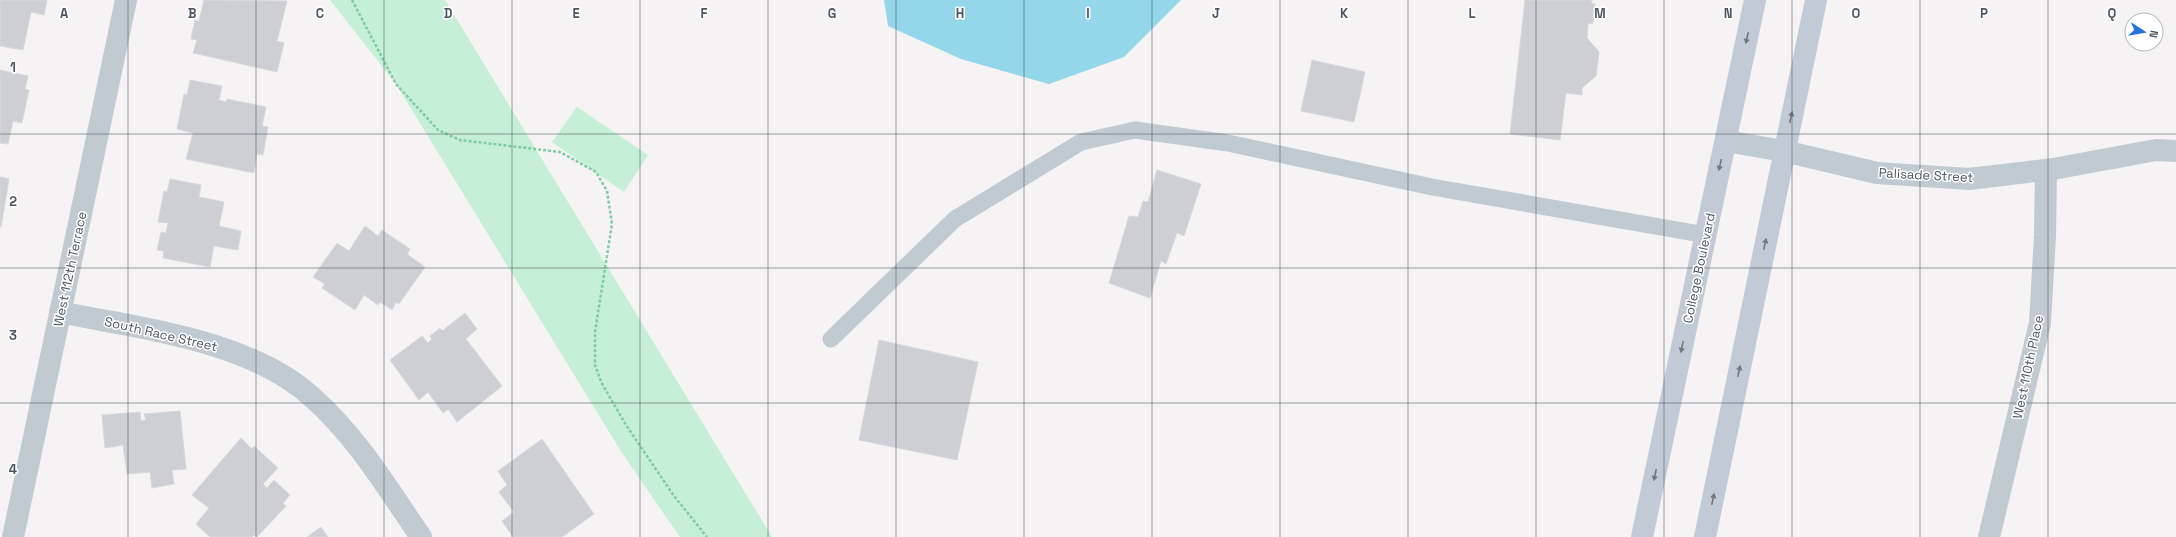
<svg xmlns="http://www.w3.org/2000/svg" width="2176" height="537" viewBox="0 0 2176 537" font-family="'Space Grotesk',sans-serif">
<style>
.green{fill:#c5efd6}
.water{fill:#94d7ea}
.building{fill:#cdcfd5;stroke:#d7d9dd}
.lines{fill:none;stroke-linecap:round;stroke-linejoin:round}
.path{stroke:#7ecca6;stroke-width:2.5;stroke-dasharray:3 2;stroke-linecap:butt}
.service{stroke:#c1cad1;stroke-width:17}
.minor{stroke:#c1cad1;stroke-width:22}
.secondary{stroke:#c2cbd5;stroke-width:22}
.oneway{fill:#6f7983}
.grid{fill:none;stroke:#4b5660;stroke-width:1;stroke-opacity:0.55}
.labels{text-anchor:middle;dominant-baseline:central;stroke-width:3;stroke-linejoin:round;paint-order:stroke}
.street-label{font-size:13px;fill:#4b5660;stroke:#fff}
.grid-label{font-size:13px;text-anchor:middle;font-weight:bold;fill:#4b5660;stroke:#fff;stroke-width:3;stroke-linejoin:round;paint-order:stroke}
</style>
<rect width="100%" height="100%" fill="#f5f3f3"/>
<path class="green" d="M330 0H445L772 537H680L622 453 396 84Z
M577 107 648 155 624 192 552 142Z"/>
<path class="water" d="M884 0H1181L1124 57 1049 84 961 59 888 26Z"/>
<path class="building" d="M0 0H47L44 15 31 12 23 50 0 46Z
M204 0 287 1 277 41 284 43 277 72 193 53 197 40 191 39 195 20 199 21Z
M1525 0H1592L1591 3 1595 4 1593 23 1588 24 1587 38 1599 52 1596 76 1582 88V95L1566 93 1560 140 1510 134Z
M1312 60 1365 72 1354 122 1301 111Z
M0 70 28 76 25 89 29 90 22 123 13 121 8 144 0 143Z
M190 80 222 86 219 100 226 102 227 99 266 107 262 126 268 127 263 155 257 154 254 173 186 159 193 133 177 129 184 94 187 95Z
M1157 170 1201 184 1184 236 1177 233 1166 264 1161 261 1150 298 1109 283 1129 216 1138 217 1143 201 1148 202Z
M0 177 9 179 1 227H0Z
M170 179 201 185 199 197 224 202 219 226 241 231 238 250 214 246 210 267 163 258 164 251 157 250 161 232 166 233 168 223 158 222 164 191 167 192Z
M365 226 378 236 382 230 410 249 407 254 425 267 399 304 396 302 392 310 380 302 378 305 364 295 355 310 322 288 325 284 313 277 337 243 349 251Z
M465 313 477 329 466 339 502 386 457 422 448 409 443 413 428 392 419 400 390 360 422 336 428 343 432 339 430 336 440 328 442 331Z
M879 340 978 362 957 460 859 440Z
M180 411 186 469 172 470 174 484 152 488 150 472 127 474 123 445 105 448 102 415 140 412 141 421 146 420 144 414Z
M241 438 252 449 254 446 278 468 263 484 267 488 274 480 290 495 283 503 286 506 257 537 254 535 252 537H210L196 524 209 508 192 495Z
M542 439 594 514 562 537H513L502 521 514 512 499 492 507 485 498 471Z
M321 527 328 537H307Z"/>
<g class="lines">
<path class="path" d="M352 0 396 84 438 130 460 140 560 152 596 172 607 191 612 224 595 332V365L601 382 626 425 674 496 707 537"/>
<path class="service" d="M831 339 955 219 1081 142 1135 130 1228 143 1432 187 1706 235"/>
<path class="minor" d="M1726 141 1784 151 1877 173 1969 179 2053 169 2156 150 2176 151
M60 312C142 329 250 340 313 398 357 437 388 489 421 537
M13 537 126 0
M1989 537 2040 323 2045 235 2046 170"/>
<path class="secondary" d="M1642 537 1755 0
M1705 537 1816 0"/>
</g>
<defs><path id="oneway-solid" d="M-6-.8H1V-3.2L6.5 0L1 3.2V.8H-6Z"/></defs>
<g class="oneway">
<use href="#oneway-solid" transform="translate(1747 38) rotate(102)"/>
<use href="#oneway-solid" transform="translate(1791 117) rotate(-78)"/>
<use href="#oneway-solid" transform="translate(1720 165) rotate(102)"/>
<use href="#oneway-solid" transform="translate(1765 244) rotate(-78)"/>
<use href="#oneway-solid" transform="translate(1682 347) rotate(102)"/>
<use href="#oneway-solid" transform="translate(1739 371) rotate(-78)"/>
<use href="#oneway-solid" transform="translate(1655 475) rotate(102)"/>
<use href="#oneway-solid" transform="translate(1713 499) rotate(-78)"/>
</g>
<path class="grid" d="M128 0V537M256 0V537M384 0V537M512 0V537M640 0V537M768 0V537M896 0V537M1024 0V537M1152 0V537M1280 0V537M1408 0V537M1536 0V537M1664 0V537M1792 0V537M1920 0V537M2048 0V537M0 134H2176M0 268H2176M0 403H2176"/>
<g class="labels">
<g class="street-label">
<text transform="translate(1926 175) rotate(3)">Palisade Street</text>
<text transform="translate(1699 268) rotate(-78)">College Boulevard</text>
<text transform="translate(70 269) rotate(-78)">West 112th Terrace</text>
<text transform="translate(161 334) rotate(13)">South Race Street</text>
<text transform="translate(2028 367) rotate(-78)">West 110th Place</text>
</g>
</g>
<g class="grid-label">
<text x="64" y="18">A</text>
<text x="192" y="18">B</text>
<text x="320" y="18">C</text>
<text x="448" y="18">D</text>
<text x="576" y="18">E</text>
<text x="704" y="18">F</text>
<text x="832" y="18">G</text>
<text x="960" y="18">H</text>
<text x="1088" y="18">I</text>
<text x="1216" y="18">J</text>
<text x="1344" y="18">K</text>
<text x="1472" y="18">L</text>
<text x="1600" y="18">M</text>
<text x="1728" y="18">N</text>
<text x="1856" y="18">O</text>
<text x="1984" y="18">P</text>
<text x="2112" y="18">Q</text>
<text x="13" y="72">1</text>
<text x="13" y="206">2</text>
<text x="13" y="340">3</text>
<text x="13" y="474">4</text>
</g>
<g transform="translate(2144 32) rotate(102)"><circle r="19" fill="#ffffff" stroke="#b7bbbf"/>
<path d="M0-3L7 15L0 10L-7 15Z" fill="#2372df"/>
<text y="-6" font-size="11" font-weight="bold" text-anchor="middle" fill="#4b5660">N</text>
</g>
</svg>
